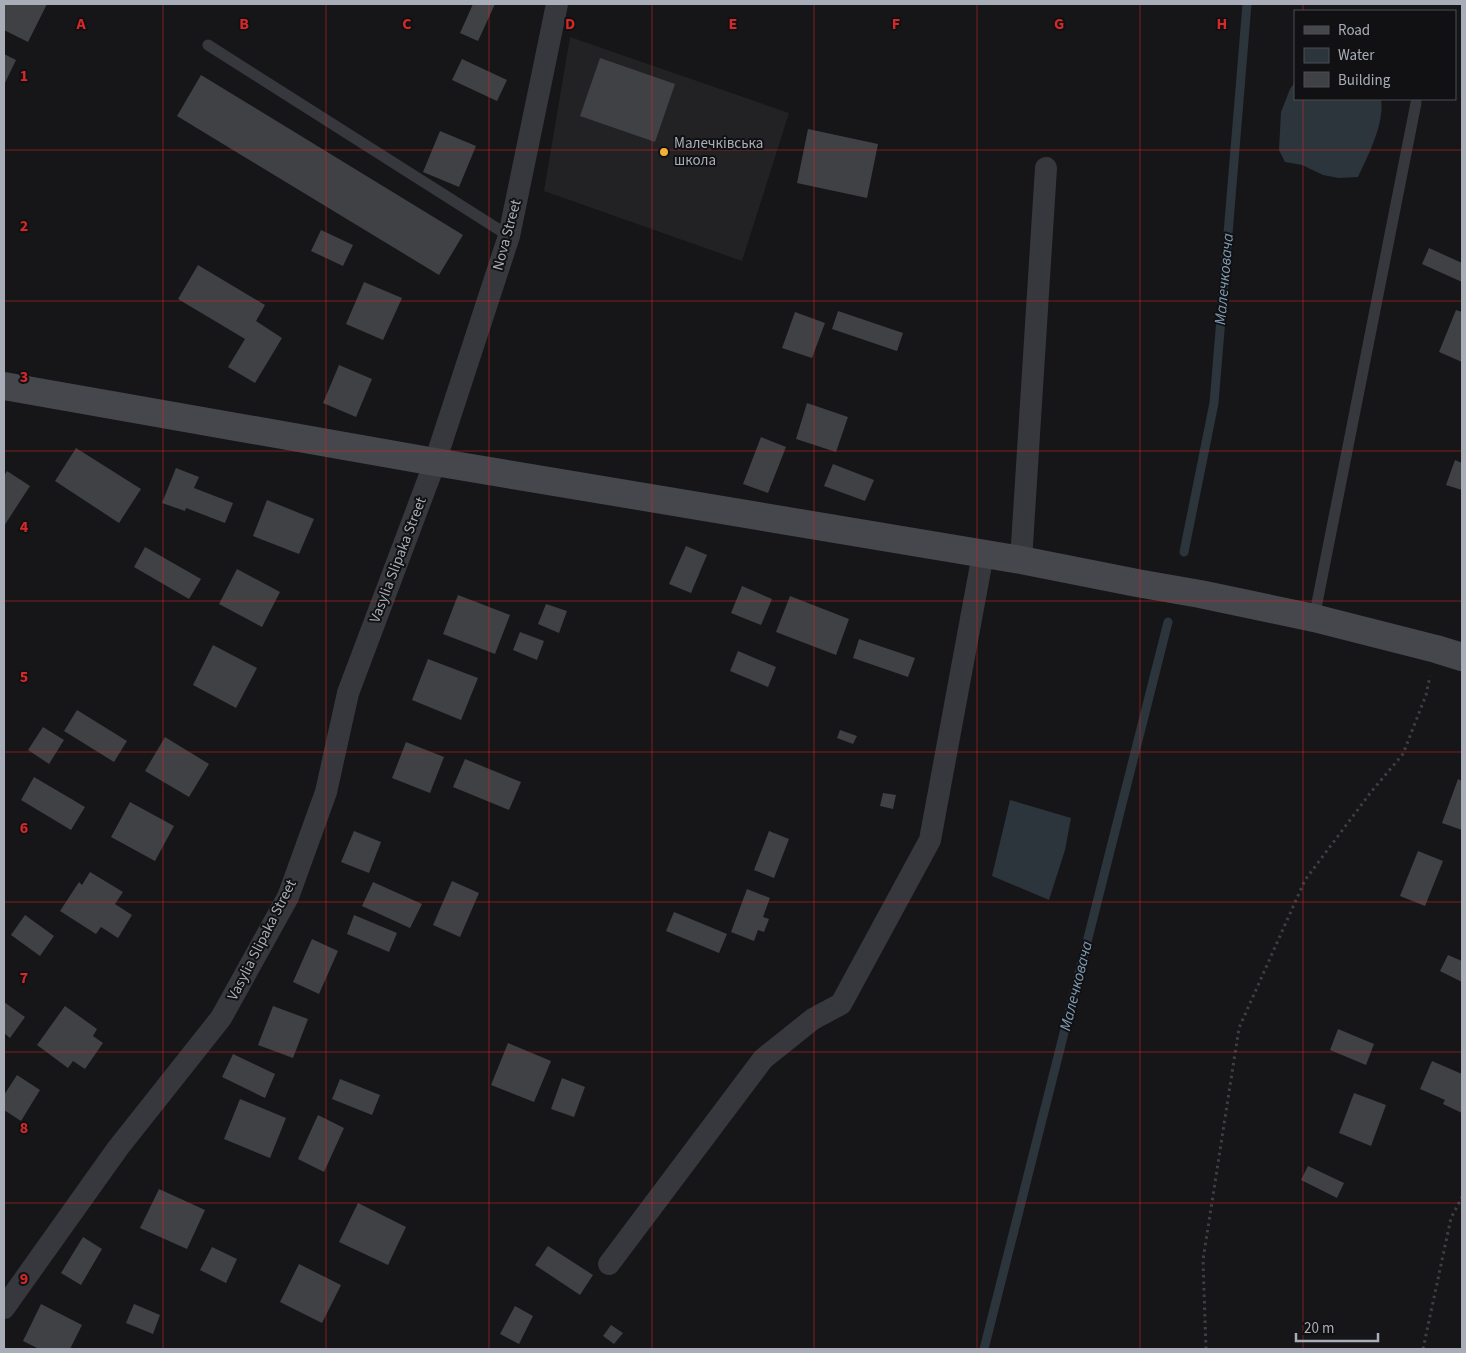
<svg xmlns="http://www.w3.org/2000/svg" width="1466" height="1353" viewBox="0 0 1466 1353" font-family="'Source Sans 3',sans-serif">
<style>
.built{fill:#222225}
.water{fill:#2c353c}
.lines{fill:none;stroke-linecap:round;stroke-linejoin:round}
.stream{stroke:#2c353c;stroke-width:9}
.building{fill:#404145}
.path{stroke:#3d3f44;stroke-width:3;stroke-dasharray:2.5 4;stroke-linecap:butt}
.lane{stroke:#37383d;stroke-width:11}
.street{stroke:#37383d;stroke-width:22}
.secondary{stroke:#45474d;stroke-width:28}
.grid{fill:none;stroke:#d62828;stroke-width:1;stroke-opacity:0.55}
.poi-dot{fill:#f2b134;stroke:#111113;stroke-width:2}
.labels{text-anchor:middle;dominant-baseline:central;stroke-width:4;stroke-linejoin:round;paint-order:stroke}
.poi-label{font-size:15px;fill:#a8adb8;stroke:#111113;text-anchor:start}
.street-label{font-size:15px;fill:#a8adb8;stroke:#111113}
.water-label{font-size:16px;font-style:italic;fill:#7f9bb3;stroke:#111113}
.grid-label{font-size:16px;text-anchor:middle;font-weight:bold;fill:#d62828;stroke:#111113;stroke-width:4;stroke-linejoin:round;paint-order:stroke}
</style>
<rect width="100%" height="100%" fill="#161618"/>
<path class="built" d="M570 37 789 113 742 261 544 191Z"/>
<path class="water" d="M1295 82V99H1381C1385 123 1368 156 1358 177L1339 178 1323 175 1302 165 1285 162 1279 150 1281 112 1290 89Z
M1010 800 1071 818 1065 850 1049 900 992 876Z"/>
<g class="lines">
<path class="stream" d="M1184 552 1214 403 1247 4
M984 1349 1168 622"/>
</g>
<path class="building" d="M4 4H47L28 42 4 30Z
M473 4H495L478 41 460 33Z
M4 54 16 60 4 85Z
M600 58 675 84 655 142 580 116Z
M462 59 507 80 497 101 452 80Z
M201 75 463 235 439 275 177 116Z
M808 129 878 144 867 198 797 183Z
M440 131 476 146 459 187 423 172Z
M321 230 353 245 343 266 311 251Z
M1429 248 1462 263V282L1422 264Z
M198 265 265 305 256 321 282 338 255 383 228 367 245 339 178 299Z
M364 282 402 298 383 340 346 324Z
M1456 310 1462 312V362L1439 352Z
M838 311 903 333 897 351 832 329Z
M795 312 825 323 812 358 782 348Z
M339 365 372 379 356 417 323 403Z
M807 403 848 417 836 452 796 439Z
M761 437 786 447 768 493 743 484Z
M76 448 141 489 119 523 55 481Z
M1455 460 1462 463V490L1446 485Z
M833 464 874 480 865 501 824 486Z
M176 468 199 477 194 488 233 503 225 523 186 508 185 511 162 503Z
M7 471 30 486 4 526V476Z
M267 500 314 519 299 554 253 536Z
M686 546 707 555 691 593 669 584Z
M145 547 201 579 189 599 134 567Z
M237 569 280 592 262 627 219 604Z
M742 586 772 599 761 625 731 613Z
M458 595 510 615 495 654 443 634Z
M790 596 849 619 836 655 776 632Z
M546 604 567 611 559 633 538 624Z
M520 632 544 641 537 660 513 650Z
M859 639 915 658 908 677 853 658Z
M213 645 257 668 236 708 193 685Z
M738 651 776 667 768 687 730 671Z
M428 659 478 678 461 720 412 700Z
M77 710 127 741 114 762 64 731Z
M43 727 64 740 49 764 28 750Z
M840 730 857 736 853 744 837 738Z
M165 737 209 764 189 797 145 771Z
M406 742 444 757 430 793 392 778Z
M465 759 521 782 509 810 453 787Z
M34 777 85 807 71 830 21 800Z
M1458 779 1462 781V830L1442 823Z
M883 793 896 795 893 809 880 806Z
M130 802 174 826 155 861 111 837Z
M354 831 381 842 369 873 341 862Z
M769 831 789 839 774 878 754 870Z
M1418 851 1443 861 1425 906 1400 896Z
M90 872 123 892 115 904 132 915 118 938 101 927 96 934 60 911 79 882 82 885Z
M452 881 479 893 460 937 433 925Z
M373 882 422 904 410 928 362 906Z
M747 889 770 898 763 917 769 919 764 932 758 930 754 941 731 932Z
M674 912 727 934 719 953 666 931Z
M25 915 54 936 40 956 11 935Z
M354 915 397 933 389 952 347 934Z
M312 939 338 951 319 994 293 982Z
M1448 955 1462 961V982L1440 971Z
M4 1002 25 1017 10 1038 4 1033Z
M65 1006 97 1029 93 1036 103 1043 85 1069 73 1061 68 1068 37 1045Z
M273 1006 308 1019 293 1058 258 1045Z
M1338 1029 1374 1044 1366 1065 1330 1050Z
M508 1043 551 1061 534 1102 491 1085Z
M233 1054 275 1074 265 1098 222 1077Z
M1432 1061 1462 1074V1113L1443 1104 1445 1100 1420 1089Z
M17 1075 40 1090 21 1121 4 1110V1095Z
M562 1078 585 1087 574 1117 551 1109Z
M340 1079 380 1095 372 1115 332 1099Z
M1354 1093 1386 1105 1371 1146 1339 1133Z
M240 1099 286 1118 270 1158 224 1139Z
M318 1115 344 1128 324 1172 298 1159Z
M1308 1166 1344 1183 1337 1198 1301 1180Z
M159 1189 205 1210 187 1249 140 1228Z
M358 1203 406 1227 388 1265 339 1242Z
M83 1237 102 1249 81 1285 61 1273Z
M548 1246 593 1275 580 1295 535 1265Z
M212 1247 237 1259 226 1283 200 1270Z
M299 1264 341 1285 322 1323 280 1302Z
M41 1304 82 1325 70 1349H39L23 1341Z
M134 1304 160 1315 153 1334 126 1323Z
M515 1306 533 1316 519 1344 500 1334Z
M611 1325 623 1333 614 1344 603 1336Z"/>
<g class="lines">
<path class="path" d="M1206 1349 1203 1260 1239 1028 1305 880 1371 792 1403 754 1426 695 1430 676
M1423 1349 1451 1218 1462 1197"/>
<path class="lane" d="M208 45 509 236
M1314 618 1416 103"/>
<path class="street" d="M1021 560 1046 168
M609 1264 763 1059 813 1019 841 1004 930 840 983 554
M4 1308 118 1148 221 1018 288 897 326 792 348 693 435 462 509 236 557 4"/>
<path class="secondary" d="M4 386 435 462 1021 560 1137 583 1200 594 1314 618 1436 649 1462 657"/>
</g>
<path class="grid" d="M163 4V1349M326 4V1349M489 4V1349M652 4V1349M814 4V1349M977 4V1349M1140 4V1349M1303 4V11M1303 99V1349M4 150H1462M4 301H1462M4 451H1462M4 601H1462M4 752H1462M4 902H1462M4 1052H1462M4 1203H1462"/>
<circle class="poi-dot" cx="664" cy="152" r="5"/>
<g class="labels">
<g class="poi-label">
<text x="674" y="143">Малечківська<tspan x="674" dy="17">школа</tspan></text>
</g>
<g class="street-label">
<text transform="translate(507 235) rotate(-75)">Nova Street</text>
<text transform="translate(398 560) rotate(-69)">Vasylia Slipaka Street</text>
<text transform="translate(262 940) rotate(-63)">Vasylia Slipaka Street</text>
</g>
<g class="water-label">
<text transform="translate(1224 279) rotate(-85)">Малечковача</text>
<text transform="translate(1076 986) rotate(-76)">Малечковача</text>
</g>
</g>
<g class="grid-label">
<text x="81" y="29">A</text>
<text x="244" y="29">B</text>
<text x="407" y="29">C</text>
<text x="570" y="29">D</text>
<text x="733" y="29">E</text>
<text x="896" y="29">F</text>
<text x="1059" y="29">G</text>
<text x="1222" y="29">H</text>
<text x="24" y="81">1</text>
<text x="24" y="231">2</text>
<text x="24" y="382">3</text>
<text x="24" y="532">4</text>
<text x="24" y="682">5</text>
<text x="24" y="833">6</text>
<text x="24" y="983">7</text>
<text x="24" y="1133">8</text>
<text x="24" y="1284">9</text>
</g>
<rect width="1466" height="1353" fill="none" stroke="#a8adb8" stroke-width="10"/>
<rect x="1294" y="10" width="162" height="90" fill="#111113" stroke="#4d4f55"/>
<rect x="1304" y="26" width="25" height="8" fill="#45474d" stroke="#4d4f55"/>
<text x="1338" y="35" font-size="15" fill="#a8adb8">Road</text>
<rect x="1304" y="48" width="25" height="15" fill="#2c353c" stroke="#4d4f55"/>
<text x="1338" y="60" font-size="15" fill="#a8adb8">Water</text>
<rect x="1304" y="72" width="25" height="15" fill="#404145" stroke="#4d4f55"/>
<text x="1338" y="85" font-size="15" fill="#a8adb8">Building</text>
<path d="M1296 1333v8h82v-8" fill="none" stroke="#a8adb8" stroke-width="2.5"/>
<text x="1304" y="1333" font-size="15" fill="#a8adb8" stroke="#111113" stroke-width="4" paint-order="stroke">20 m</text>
</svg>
